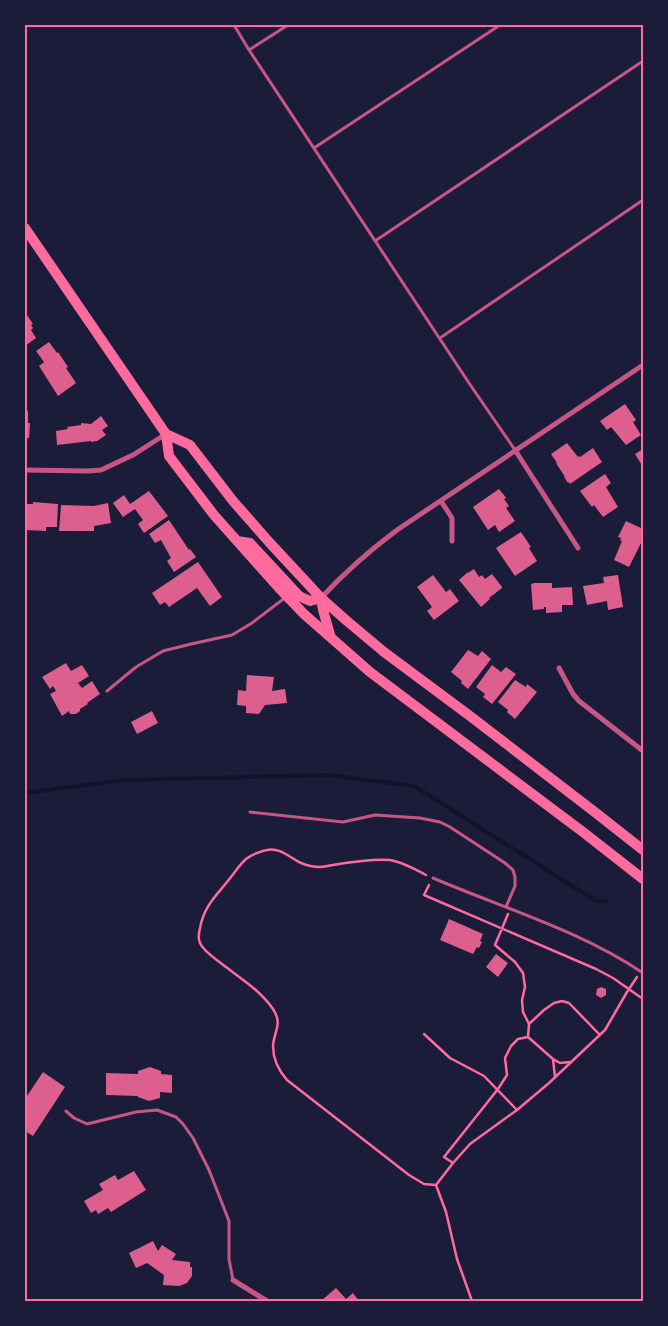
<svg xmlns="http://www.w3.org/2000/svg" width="668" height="1326" viewBox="0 0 668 1326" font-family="Arial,sans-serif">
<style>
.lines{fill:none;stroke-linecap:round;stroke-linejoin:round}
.stream{stroke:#12122b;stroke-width:4}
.building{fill:#dd5f8e}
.path{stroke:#ff6b9d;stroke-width:2.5}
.service{stroke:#c65784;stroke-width:3}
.minor{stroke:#c65784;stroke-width:5}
.primary{stroke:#ff6b9d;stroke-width:10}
.neatline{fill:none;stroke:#ff6b9d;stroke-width:2}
</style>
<rect width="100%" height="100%" fill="#1b1b3a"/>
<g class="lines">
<path class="stream" d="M25 793 124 780 329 775 414 786 596 901H607"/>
</g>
<path class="building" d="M25 312 33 324 31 325 33 328 31 330 36 338 25 346Z
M49 342 57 353 58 352 68 367 66 368 76 383 58 396 39 366 44 362 36 351Z
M625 404 636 420 633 422 641 435 626 445 611 427 607 430 600 421Z
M25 411H28V423H30L29 438H25Z
M101 416 108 426 102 430 106 435 97 441 91 442V441L57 445 56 431 68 429 67 427 81 425V423L91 424Z
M567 443 578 457 579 456 580 457 593 448 602 462 570 484 569 482 568 483 564 477H565L556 463H557L551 454Z
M643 449V467L635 454Z
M605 474 611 483 606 487 618 507 603 517 594 505 592 507 580 491Z
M499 489 504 495 506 498 504 499 509 506 506 508 515 521 499 532 495 525 488 530 473 507Z
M149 491 168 516 144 533 138 524 143 520 135 509 123 517 113 503 124 495 130 504Z
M33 502 58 504 57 527H46V531L25 530V504H33Z
M108 503 111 523 94 526V531H59L61 505 94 506Z
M169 520 189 550 190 549 196 557 174 572 167 561 171 558 161 540 155 543 149 534Z
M626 521 643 529V541H642L629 567 614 560 622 541 620 540 621 538 618 537Z
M521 532 531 547 529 548 537 561 515 576 496 548Z
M198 562 222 597 210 606 197 588 169 607 165 602 160 605 152 593Z
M474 569 479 577 482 575 485 579 492 574 502 587V588L489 598 490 599 481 607 459 580 468 572V573Z
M433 575 446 592 450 589 459 601 434 620 427 611 432 607 417 587Z
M618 575 623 607 608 610 607 601 587 605 583 586 604 583 603 577Z
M534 583H552V588L572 587 573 605H562V612L546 613V607H544V609L533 610 531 584Z
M468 650 478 656 482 651 491 659 468 689 461 683 462 681 451 672Z
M66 663 71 671 82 665 89 676 78 683 82 688 92 681 100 694 87 703 88 704 80 709V711L76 714H70L69 711 62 716 50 694 56 691 53 686 50 689 42 677Z
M492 665 501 672 506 667 516 674 492 704 483 697 485 694 476 687Z
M247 675 274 677 272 691 285 689 287 703 265 705 259 714 246 713V706L237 705 238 690 246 691Z
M515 680 526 687 527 684 537 692 515 719 507 712 508 710 498 702Z
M152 711 158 723 137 734 131 722Z
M449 919 483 934 480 941 482 942 479 948 477 947 473 954 440 940Z
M496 954 508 963 498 977 486 967Z
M601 987 606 989V995L601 998 596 995 597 989Z
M150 1067 161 1071V1074L172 1075V1093L160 1092V1098L149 1101 138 1097V1096L106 1095V1073L138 1074V1071Z
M43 1072 65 1087 33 1136 25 1131V1099Z
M134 1171 146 1190 111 1212 108 1208 98 1214 96 1210 91 1213 84 1201 103 1190 99 1184 115 1175 118 1180Z
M153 1241 158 1251 162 1245 176 1254 172 1260 190 1262V1267H192V1276L187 1283 179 1286 163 1285 164 1275 147 1263 136 1268 129 1253Z
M336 1288 346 1299 353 1293 359 1301H321Z"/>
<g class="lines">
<path class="path" d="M426 875C415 869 402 862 390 860 368 858 341 864 320 867 313 867 308 866 301 863 290 858 280 847 267 850 261 851 251 855 246 859 240 864 236 871 231 877 218 894 204 905 200 928 199 932 198 939 200 943 204 952 215 958 222 964 240 978 260 990 273 1009 283 1024 274 1031 273 1046 273 1059 279 1071 287 1080L409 1175 424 1184 436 1185 446 1212 457 1259 472 1301
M429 885 424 895 596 969 613 978 643 999
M508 914 495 945 515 962 523 973 525 987 522 1000 523 1012 529 1024 528 1037 553 1059 560 1063 570 1062
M529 1024 544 1010 554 1003 562 1001 569 1003 600 1035
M424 1034 450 1058 484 1076 517 1110
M553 1059 555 1077
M453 1163 444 1157 498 1089 507 1075 505 1058 511 1046 518 1039 528 1037
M436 1185 453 1163 470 1144 517 1110 549 1083 605 1030 627 992 637 977"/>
<path class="service" d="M234 25 249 50 288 25
M249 50 471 386 515 450
M314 148 500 25
M375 241 643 61
M440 338 643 200
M107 691 136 667 163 651 191 644 232 635 252 623 286 597
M250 812 343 822 375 815 420 818 440 822 450 827 505 863 513 870 515 877V886L506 907
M433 878C503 908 579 930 643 973
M66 1111 74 1118 87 1124 136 1112 157 1110 176 1117 183 1124 193 1138 209 1170 229 1221V1259L233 1280"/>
<path class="minor" d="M515 450 578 548
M25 470 88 471 101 470 133 455 166 434
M441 501 452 518V541
M321 598C344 573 369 551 397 530L643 365
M559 668 573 694 579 701 643 751
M233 1280 267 1301"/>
<path class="primary" d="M25 228 166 434 169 456 214 515 279 588 304 614 370 672 583 832 643 879
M166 434 190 445 233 501 269 542 321 598 347 621 384 652 470 716 596 813 643 850
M237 541 250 543 299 596 310 601 321 598
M321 598 323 610 331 638"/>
</g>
<rect width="668" height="1326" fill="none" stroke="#1b1b3a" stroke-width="52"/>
<rect x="26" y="26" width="616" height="1274" class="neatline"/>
</svg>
